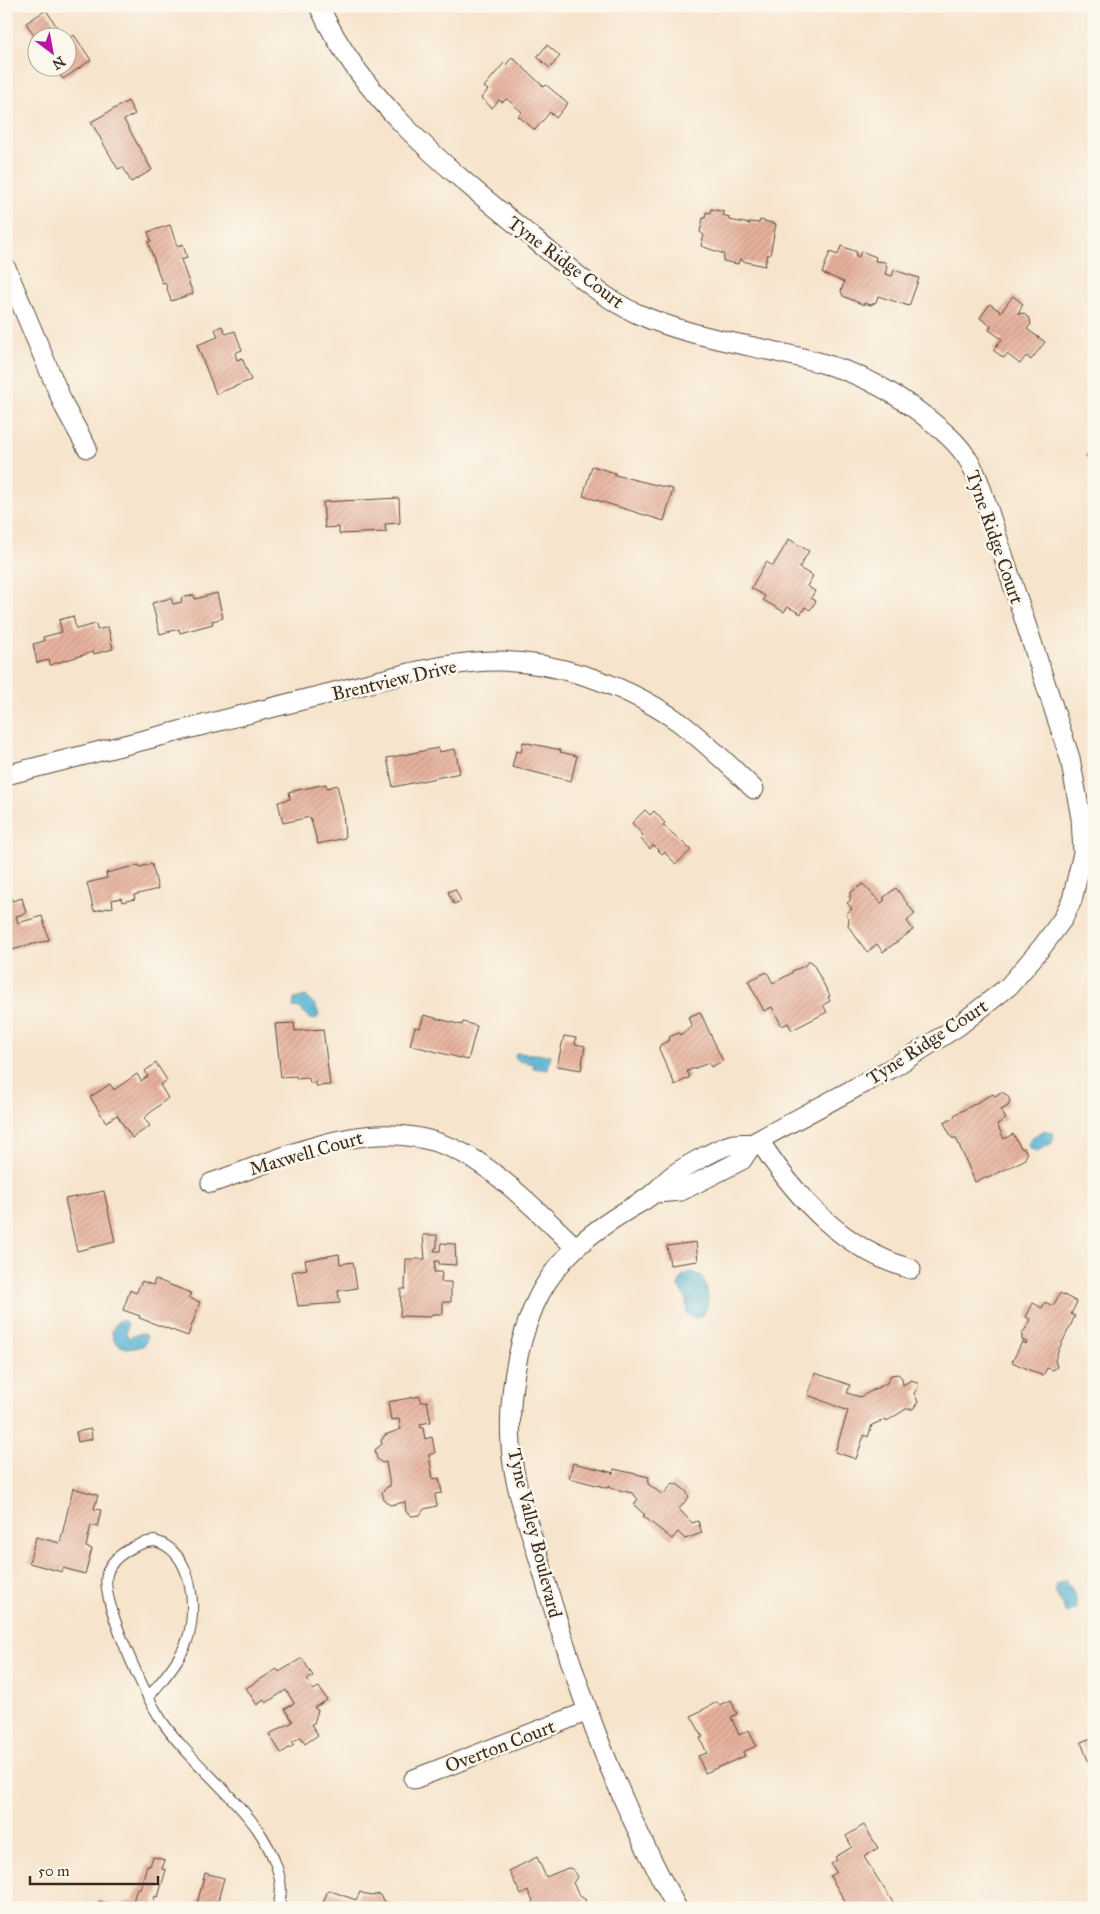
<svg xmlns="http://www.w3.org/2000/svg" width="1100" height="1914" viewBox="0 0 1100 1914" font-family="'IM FELL Great Primer',serif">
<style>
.water{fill:url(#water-ripples);stroke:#486e79}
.building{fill:url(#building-hatch)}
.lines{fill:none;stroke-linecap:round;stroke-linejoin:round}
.lane-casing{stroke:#574638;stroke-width:12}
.street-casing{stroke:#574638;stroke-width:21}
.lane{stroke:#fff;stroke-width:10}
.street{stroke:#fff;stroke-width:19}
.labels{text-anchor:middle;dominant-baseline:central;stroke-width:5;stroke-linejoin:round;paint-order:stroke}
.street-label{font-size:19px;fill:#3b2a1e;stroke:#fbf7ec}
</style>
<defs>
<pattern id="water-ripples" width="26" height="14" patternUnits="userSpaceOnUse" patternTransform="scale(1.25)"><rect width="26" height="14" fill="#56b3d4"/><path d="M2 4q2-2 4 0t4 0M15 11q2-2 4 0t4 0" fill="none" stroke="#4892ab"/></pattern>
<pattern id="building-hatch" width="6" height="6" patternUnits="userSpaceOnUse" patternTransform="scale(1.25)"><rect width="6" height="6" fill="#e6b19c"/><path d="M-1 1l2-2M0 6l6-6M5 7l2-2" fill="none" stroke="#c69886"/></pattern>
</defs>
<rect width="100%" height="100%" fill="#fbf7ec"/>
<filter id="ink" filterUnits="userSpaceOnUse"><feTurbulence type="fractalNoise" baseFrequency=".02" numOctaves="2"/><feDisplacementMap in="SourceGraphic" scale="10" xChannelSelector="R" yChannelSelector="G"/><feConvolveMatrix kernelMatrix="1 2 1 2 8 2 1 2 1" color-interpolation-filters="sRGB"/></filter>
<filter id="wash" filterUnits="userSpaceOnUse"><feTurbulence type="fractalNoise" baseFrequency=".0096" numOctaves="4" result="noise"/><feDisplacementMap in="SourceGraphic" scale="20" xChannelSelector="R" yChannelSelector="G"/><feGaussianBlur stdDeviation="1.12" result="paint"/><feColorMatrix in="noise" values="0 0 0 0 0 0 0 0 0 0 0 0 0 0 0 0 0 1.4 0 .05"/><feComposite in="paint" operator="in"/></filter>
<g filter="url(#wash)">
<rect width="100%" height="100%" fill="#f6e4cc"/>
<path class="water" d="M306 996 316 1006 319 1015 316 1019H310L300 1008 293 1007 294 999Z
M516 1053 551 1055 548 1070 533 1068 534 1064 519 1061 515 1057Z
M1045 1130 1054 1134 1052 1143 1037 1151 1031 1149 1028 1145 1031 1138Z
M692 1272 701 1276C709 1287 713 1315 695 1318L687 1314 686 1299 678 1286 682 1276Z
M119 1320 125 1321 128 1324 126 1333 129 1338 140 1333 146 1335 147 1339 144 1345C131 1352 111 1348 112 1330Z
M1066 1580 1068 1585H1070L1077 1602 1075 1603 1077 1609 1066 1613 1055 1591 1057 1590 1055 1585Z"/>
<g id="blocks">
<path class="building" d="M46 10 64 38H38V41L26 23Z
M74 35 91 60 63 79 55 68H68V40Z
M547 45 560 56 550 68 537 57Z
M512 57 544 87 546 85 568 103 556 118 550 112 535 130 518 116 522 112 507 99 502 102 499 100 492 108 481 98 488 90 484 87 504 63 506 65Z
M128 101 135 114 124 120 152 170 131 182 123 167 118 169 91 122Z
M711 209 724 212 723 215 729 217V220L750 224V222L759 223 760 220 776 224 770 255H767L765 266 742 261V259L740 258 738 264 723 261 724 254 701 246 704 235 700 232 703 218H705L706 212 710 213Z
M170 225 177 246 183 244 187 258 181 260 193 294 171 301 165 282 162 283 148 242 151 241 148 232Z
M841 246 857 252 855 255 859 257 861 251 876 257 875 261 885 262 887 267 885 274 892 276 894 270 919 278 909 306 878 296 876 302 871 305 864 303V305L843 296 841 291 844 282 822 273 830 252 838 255Z
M1013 296 1023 304 1018 314 1023 313 1030 319 1031 324 1027 329 1045 342 1031 360 1026 356 1020 364 1007 354 1004 358 993 350 1002 339 989 330 991 326 980 318 990 304 1001 312Z
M222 326 226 334 235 331 242 350 235 353 237 360 242 358 251 380 216 394 197 345 218 337 215 329Z
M1094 450V471L1086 455Z
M592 466 615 473V475L673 489 664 521 583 496Z
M399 498 400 523 385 524 386 532 339 534V527L325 528 323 502Z
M789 539 809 551 799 568 813 576 807 586 815 591 811 598 816 601 810 610 805 607 801 614 788 607 784 612 763 600 765 596 751 588 766 562 773 566Z
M217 593 223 618 212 621 213 624 180 633 179 629 160 634 152 603 171 598 173 604 182 602 181 598 194 595 195 599Z
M73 616 76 629 96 624 97 630 108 627 113 649 94 654 93 652 50 665 49 660 37 663 33 644 44 641 43 637 62 632 59 620Z
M523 742 561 750 560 752 577 756 571 781 512 767 516 751 521 752Z
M438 748 439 752 455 749 460 773 393 787 387 758Z
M326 784 327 788 337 785 343 810 345 838 318 844 310 817 283 823 278 802 290 799 289 792Z
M645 810 650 815 654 811 665 823 663 825 691 850 676 864 664 852 662 854 653 845 650 849 640 838 643 835 632 823Z
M152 864 158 889 134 895 135 899 122 902 121 898 112 900 113 907 94 911 87 883 107 878 106 873 139 865 140 867Z
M863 884 881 903 885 900 883 898 896 888 915 914 907 921 913 930 883 952 877 944 867 952 848 926 849 919 846 914 852 909 847 903 850 901V893Z
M455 889 461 901 454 904 448 892Z
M10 893 12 901 22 898 26 913 16 916 18 923 42 916 49 940 8 951 6 894Z
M809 961 812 962 830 996 828 997 830 1001 823 1005 827 1012 792 1030 788 1023 782 1026 772 1007 764 1011 748 981 767 972 773 983 792 973V971L804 966Z
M700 1012 723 1061 711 1067 709 1063 687 1071 690 1077 675 1085 659 1049 660 1045 670 1040 669 1037 679 1033 680 1035 692 1027 688 1017Z
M424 1015 462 1025 463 1022 477 1026 468 1060 410 1045 415 1027 420 1028Z
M294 1023 295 1031 323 1029 330 1085 316 1086V1083H310L309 1078 296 1079V1076L281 1077 275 1024Z
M564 1036 576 1038 575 1044 585 1046 581 1070 557 1066Z
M156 1063 167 1080 160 1085 168 1098 144 1118 150 1126 132 1138 117 1115 106 1122 90 1097 110 1084 114 1090 137 1074 141 1081 148 1076 145 1071Z
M1001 1092 1007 1095 1010 1100 1008 1106 1001 1110 1006 1119 997 1124 1004 1139 1013 1134 1021 1148 1025 1149 1027 1154 1024 1160 986 1179 985 1177 975 1182 956 1138H952L944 1123 955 1117 954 1115 993 1094 995 1096Z
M104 1191 115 1242 77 1251 65 1199Z
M423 1235H437V1248H435L434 1251H440L441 1243 455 1244 456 1265 439 1264V1261H435L434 1272H442L441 1282H451V1302H443V1314H432L431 1317 400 1316 401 1289H405L406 1259H425Z
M696 1242 698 1261 670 1265 667 1246Z
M339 1254 340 1264 353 1262 357 1288 338 1291 340 1303 298 1306 292 1272 307 1269 305 1260Z
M155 1279 191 1293 189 1298 200 1302 188 1336 139 1318 140 1316 123 1310 130 1290 136 1293 142 1281 153 1285Z
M1060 1293 1077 1302 1071 1314 1075 1316 1058 1351 1055 1360 1057 1367 1053 1370 1047 1368 1043 1376 1012 1362 1022 1342 1026 1344 1027 1342 1022 1340V1334L1031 1320 1026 1317 1033 1303 1042 1308 1045 1302 1053 1306Z
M815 1373 850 1385 847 1393 860 1397 887 1383 891 1375 898 1374 902 1378 903 1385 911 1380 917 1382 918 1388 914 1393 918 1402 913 1409H906L887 1421 886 1419 872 1425 868 1437 864 1435 856 1459 835 1452 848 1411 808 1395Z
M420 1396 421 1402 427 1401 431 1422 420 1424 421 1428H423L425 1439 432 1437 435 1453 429 1455 433 1479 439 1478 442 1493 435 1494 437 1506 424 1509 420 1515 412 1516 406 1512 405 1502 390 1505 384 1500 382 1492 387 1487 390 1486 386 1462 382 1463 377 1459 375 1450 382 1444 381 1441 385 1435 401 1429 399 1419 391 1420 388 1402Z
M91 1429 92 1439 78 1442 76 1432Z
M573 1463 611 1472 613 1474 614 1469 649 1477 648 1484 663 1495 673 1483 678 1485 686 1491 689 1497 679 1509 692 1523 698 1521 702 1533 685 1539 678 1532 672 1539 643 1516 645 1515 634 1505 638 1499 632 1493 610 1488V1486L608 1488 569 1478Z
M73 1488 98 1495 94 1509 101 1510 97 1527 91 1525 86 1547 92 1549 85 1574 63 1568 62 1572 29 1563 36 1537 60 1543Z
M302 1658 313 1676 307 1679 313 1690 319 1687 327 1700 314 1708 318 1710 314 1723 311 1724 318 1735 305 1744 301 1737 292 1742 294 1745 281 1753 269 1734 293 1722 285 1709 294 1703 286 1690 266 1703 264 1700 257 1705 246 1688 277 1669 279 1672Z
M731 1700 737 1714 731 1717 739 1735 749 1730 756 1746 743 1752 745 1756 705 1773 698 1756 707 1753 700 1738 703 1737 691 1716 717 1702 719 1705Z
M1094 1737V1764L1090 1766 1081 1742Z
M864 1825 878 1848 864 1857 894 1904 887 1908H857L856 1906 849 1908 830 1876 836 1872 831 1864 837 1860 835 1857 852 1847 846 1836Z
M153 1857 165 1860 162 1869 166 1870 158 1897 155 1896 152 1908H122L123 1904 128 1901 133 1902 137 1888 140 1889 147 1865 150 1866Z
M537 1857 546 1877 568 1868 573 1869 577 1877 573 1883 580 1896 586 1900 583 1904 585 1907 528 1908 533 1901 528 1891 521 1895 509 1871Z
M205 1873 224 1878 216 1908 197 1904Z
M328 1890 356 1900 360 1892 371 1896 379 1894 384 1901 396 1906 395 1908H321Z
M99 1901 122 1907V1908H97Z"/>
</g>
</g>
<g filter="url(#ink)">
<use href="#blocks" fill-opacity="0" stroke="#574638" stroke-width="1"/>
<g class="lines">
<g class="lane-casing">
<path id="lane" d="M148 1698C162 1680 179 1662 187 1641 198 1610 193 1551 155 1541 138 1542 111 1556 107 1574 100 1600 146 1698 162 1721 189 1760 228 1789 256 1827 270 1847 289 1883 277 1908"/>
</g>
<g class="street-casing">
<path id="street" d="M319 6C364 104 451 171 533 238 566 265 599 297 638 314 699 341 765 346 828 365 863 375 898 395 927 418 942 430 957 442 967 458 977 472 981 489 987 506L1070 758 1081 818 1083 853 1072 900 1062 920 1042 947 1009 986 957 1027 894 1067 753 1143C747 1144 740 1143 734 1144 721 1146 684 1167 673 1175 661 1184 657 1193 641 1202 597 1227 555 1257 534 1306 516 1348 508 1399 511 1445 513 1486 530 1527 541 1566 576 1687 616 1798 677 1908
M6 268 65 408 87 448
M6 775C108 750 208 723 310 698 364 686 419 667 475 662 545 656 622 682 679 722 706 742 730 766 754 789
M759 1140C796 1198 844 1250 911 1269
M211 1183C304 1151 397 1100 488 1169 519 1192 547 1220 575 1247
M656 1193 681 1191 742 1160 753 1143
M414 1779 586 1712"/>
</g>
<use href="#lane" class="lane"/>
<use href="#street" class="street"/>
</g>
</g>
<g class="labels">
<g class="street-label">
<text transform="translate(566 262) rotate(37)">Tyne Ridge Court</text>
<text transform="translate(995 537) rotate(71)">Tyne Ridge Court</text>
<text transform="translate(394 680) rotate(-13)">Brentview Drive</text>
<text transform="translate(927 1042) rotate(-33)">Tyne Ridge Court</text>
<text transform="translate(306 1153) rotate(-16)">Maxwell Court</text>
<text transform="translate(535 1533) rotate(76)">Tyne Valley Boulevard</text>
<text transform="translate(500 1746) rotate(-21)">Overton Court</text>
</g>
</g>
<rect width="1100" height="1914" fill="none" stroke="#fbf7ec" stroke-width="25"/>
<g transform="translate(52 52) rotate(148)"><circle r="24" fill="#fbf7ec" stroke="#aea59a"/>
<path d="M0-4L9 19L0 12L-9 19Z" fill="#b5179e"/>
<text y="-8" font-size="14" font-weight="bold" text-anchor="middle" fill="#3b2a1e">N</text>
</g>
<path d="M30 1876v8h128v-8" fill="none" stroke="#3b2a1e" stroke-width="2.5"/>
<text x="38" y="1876" font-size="15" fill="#3b2a1e" stroke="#fbf7ec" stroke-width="4" paint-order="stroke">50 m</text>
</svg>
